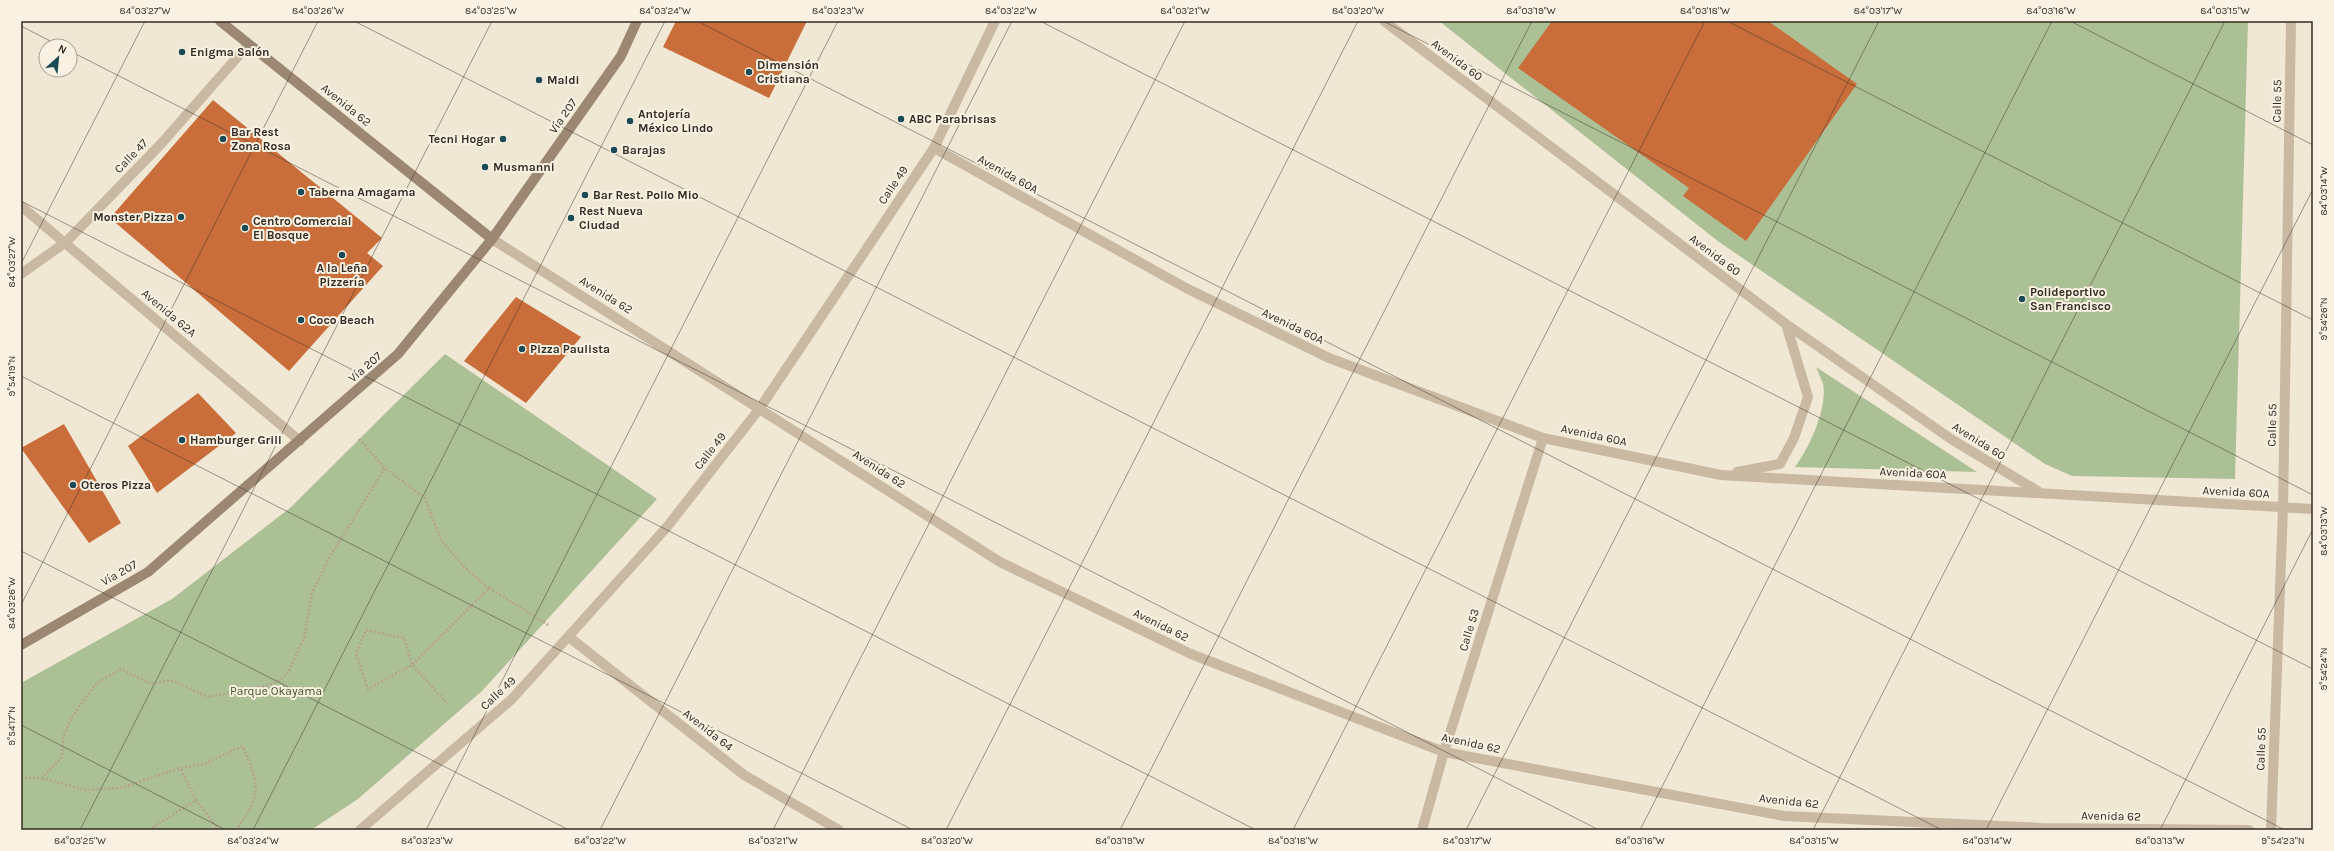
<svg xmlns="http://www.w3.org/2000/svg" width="2334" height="851" viewBox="0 0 2334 851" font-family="Karla,sans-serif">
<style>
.green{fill:#acc096}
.building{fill:#c96e3b}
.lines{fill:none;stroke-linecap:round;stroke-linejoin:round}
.path{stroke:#b4a28c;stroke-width:2.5;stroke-dasharray:2 2;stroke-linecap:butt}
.street{stroke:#c9b8a2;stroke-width:10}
.secondary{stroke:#9c8773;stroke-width:10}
.ticks{fill:none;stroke:#332b24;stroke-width:1;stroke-opacity:0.45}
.poi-dot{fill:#1a4a55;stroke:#f9f1e1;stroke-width:1.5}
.labels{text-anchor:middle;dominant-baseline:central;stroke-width:4;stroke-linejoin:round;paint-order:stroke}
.poi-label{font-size:12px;font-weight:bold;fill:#332b24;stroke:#f9f1e1;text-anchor:start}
.street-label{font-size:12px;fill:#332b24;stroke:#f9f1e1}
.park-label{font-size:12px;fill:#3d5128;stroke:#f9f1e1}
.neatline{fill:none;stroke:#332b24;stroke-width:1.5}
.ticks-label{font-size:10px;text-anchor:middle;fill:#332b24}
</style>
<rect width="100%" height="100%" fill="#f1e7d5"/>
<path class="green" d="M1439 21H2248L2235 479 2072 476 2045 464 1719 242Z
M445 354 657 499 482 691 358 799 311 830H21V683L172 599 290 508Z
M1816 367 1977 472 1795 467C1809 449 1828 407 1823 384 1821 378 1818 372 1816 367Z"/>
<path class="building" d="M676 21H807L769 98 663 47Z
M1552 21H1768L1857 84 1746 241 1683 196 1689 188 1518 68Z
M213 100 382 238 367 253 383 266 289 371 110 218Z
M516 297 581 337 526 403 464 361Z
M198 393 236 433 157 493 128 446Z
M64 424 121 523 89 543 21 448Z"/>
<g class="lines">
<path class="path" d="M359 439 385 468 425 498 441 540 465 568 489 588 412 665 368 689 356 654 366 630 404 638 412 665 446 702
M489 588 548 625
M21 778H42L62 757 63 737 73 715 96 684 121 669 151 684 171 680 208 697 270 685 287 675 304 638 312 593 329 558 385 468
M42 778 85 790 121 788 180 768 204 764 243 746C259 786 263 794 236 830
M196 800 219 830
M149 830 196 800 180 768"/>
<path class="street" d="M1384 21 1786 324 1951 439 2041 493
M934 148 1186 288 1329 358 1543 438 1721 475 2313 509
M21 206 300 441
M492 239 1000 562 1191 654 1444 752 1784 816 2042 828 2249 830
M21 274 66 242 160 145 248 45
M1737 472 1780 464 1794 438 1808 397 1786 324
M569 637 744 775 839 830
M360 830 512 699 667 527 760 408 934 148 995 21
M1422 830 1444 752 1543 438
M2271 830 2283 508 2291 21"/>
<path class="secondary" d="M220 21 492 239
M21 645 148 572 398 354 492 239 621 56 637 21"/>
</g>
<path class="ticks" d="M354 21 1942 830M697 21 2285 830M1040 21 2313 669M1383 21 2313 495M1727 21 2313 320M2070 21 2313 145M21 26 60 46M70 51 1599 830M21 201 1256 830M21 264 145 21M21 376 913 830M21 551 569 830M21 605 318 21M21 725 226 830M80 830 492 21M253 830 665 21M426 830 838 21M600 830 1012 21M773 830 1185 21M946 830 1358 21M1120 830 1532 21M1293 830 1705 21M1466 830 1879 21M1640 830 2052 21M1813 830 2225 21M1986 830 2313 189M2160 830 2313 529"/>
<g class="poi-dot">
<circle cx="182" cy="52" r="4"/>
<circle cx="749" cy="72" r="4"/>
<circle cx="539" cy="80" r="4"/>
<circle cx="901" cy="119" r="4"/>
<circle cx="630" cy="121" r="4"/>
<circle cx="223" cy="139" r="4"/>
<circle cx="503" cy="139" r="4"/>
<circle cx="614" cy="150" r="4"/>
<circle cx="485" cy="167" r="4"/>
<circle cx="301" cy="192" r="4"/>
<circle cx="585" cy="195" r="4"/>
<circle cx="181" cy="217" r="4"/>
<circle cx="571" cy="218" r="4"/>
<circle cx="245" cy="228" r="4"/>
<circle cx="342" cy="255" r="4"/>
<circle cx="2022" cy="299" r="4"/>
<circle cx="301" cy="320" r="4"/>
<circle cx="522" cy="349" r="4"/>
<circle cx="182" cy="440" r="4"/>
<circle cx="73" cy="485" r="4"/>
</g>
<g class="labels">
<g class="poi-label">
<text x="190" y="52">Enigma Salón</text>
<text x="757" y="65">Dimensión<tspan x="757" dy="14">Cristiana</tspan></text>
<text x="547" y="80">Maldi</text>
<text x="638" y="114">Antojería<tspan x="638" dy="14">México Lindo</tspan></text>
<text x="909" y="119">ABC Parabrisas</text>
<text x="231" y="132">Bar Rest<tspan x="231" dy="14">Zona Rosa</tspan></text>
<text x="495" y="139" text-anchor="end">Tecni Hogar</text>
<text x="622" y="150">Barajas</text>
<text x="493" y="167">Musmanni</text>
<text x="309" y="192">Taberna Amagama</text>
<text x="593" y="195">Bar Rest. Pollo Mio</text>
<text x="579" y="211">Rest Nueva<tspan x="579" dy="14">Ciudad</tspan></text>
<text x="173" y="217" text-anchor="end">Monster Pizza</text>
<text x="253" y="221">Centro Comercial<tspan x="253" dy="14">El Bosque</tspan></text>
<text x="342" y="268" text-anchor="middle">A la Leña<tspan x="342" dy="14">Pizzería</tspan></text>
<text x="2030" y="292">Polideportivo<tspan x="2030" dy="14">San Francisco</tspan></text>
<text x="309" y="320">Coco Beach</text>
<text x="530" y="349">Pizza Paulista</text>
<text x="190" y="440">Hamburger Grill</text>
<text x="81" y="485">Oteros Pizza</text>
</g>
<g class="street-label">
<text transform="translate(1457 60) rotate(37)">Avenida 60</text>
<text transform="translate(2277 101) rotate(-89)">Calle 55</text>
<text transform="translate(346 105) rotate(39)">Avenida 62</text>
<text transform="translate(563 116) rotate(-55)">Vía 207</text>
<text transform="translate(131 156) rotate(-46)">Calle 47</text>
<text transform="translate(1008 174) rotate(29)">Avenida 60A</text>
<text transform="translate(893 185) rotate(-56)">Calle 49</text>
<text transform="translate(1715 255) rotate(37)">Avenida 60</text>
<text transform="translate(606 295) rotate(32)">Avenida 62</text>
<text transform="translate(169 313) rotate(40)">Avenida 62A</text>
<text transform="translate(1293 326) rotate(26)">Avenida 60A</text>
<text transform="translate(365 367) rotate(-41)">Vía 207</text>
<text transform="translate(2272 425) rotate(-89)">Calle 55</text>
<text transform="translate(1594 435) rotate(12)">Avenida 60A</text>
<text transform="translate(1979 441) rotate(32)">Avenida 60</text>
<text transform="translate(710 451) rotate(-52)">Calle 49</text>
<text transform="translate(879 469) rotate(33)">Avenida 62</text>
<text transform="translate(1913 473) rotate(3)">Avenida 60A</text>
<text transform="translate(2236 492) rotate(3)">Avenida 60A</text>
<text transform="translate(119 573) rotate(-30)">Vía 207</text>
<text transform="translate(1161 625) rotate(26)">Avenida 62</text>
<text transform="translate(1469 630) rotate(-73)">Calle 53</text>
<text transform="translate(498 693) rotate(-43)">Calle 49</text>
<text transform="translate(708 730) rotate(38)">Avenida 64</text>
<text transform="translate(1471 743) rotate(12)">Avenida 62</text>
<text transform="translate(2261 749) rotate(-88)">Calle 55</text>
<text transform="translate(1789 801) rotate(6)">Avenida 62</text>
<text transform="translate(2111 816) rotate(1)">Avenida 62</text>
</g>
<g class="park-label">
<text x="276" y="691">Parque Okayama</text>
</g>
</g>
<rect width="2334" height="851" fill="none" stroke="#f9f1e1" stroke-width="44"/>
<g transform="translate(58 58) rotate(27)"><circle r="19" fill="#f9f1e1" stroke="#aaa295"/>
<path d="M0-3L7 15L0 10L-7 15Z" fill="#1a4a55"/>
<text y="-6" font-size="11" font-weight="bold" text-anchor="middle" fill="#332b24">N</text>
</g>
<rect x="22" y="22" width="2290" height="807" class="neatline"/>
<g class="ticks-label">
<text x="145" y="14">84°03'27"W</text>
<text x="318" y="14">84°03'26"W</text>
<text x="491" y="14">84°03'25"W</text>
<text x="665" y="14">84°03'24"W</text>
<text x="838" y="14">84°03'23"W</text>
<text x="1011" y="14">84°03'22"W</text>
<text x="1185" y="14">84°03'21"W</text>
<text x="1358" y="14">84°03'20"W</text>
<text x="1531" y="14">84°03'19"W</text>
<text x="1705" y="14">84°03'18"W</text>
<text x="1878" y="14">84°03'17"W</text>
<text x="2051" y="14">84°03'16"W</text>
<text x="2225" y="14">84°03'15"W</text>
<text transform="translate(2323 191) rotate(-90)" y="4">84°03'14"W</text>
<text transform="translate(11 262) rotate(-90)" y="4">84°03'27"W</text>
<text transform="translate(2323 319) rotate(-90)" y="4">9°54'26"N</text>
<text transform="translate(11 376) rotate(-90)" y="4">9°54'19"N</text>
<text transform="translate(2323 531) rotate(-90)" y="4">84°03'13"W</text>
<text transform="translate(11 603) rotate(-90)" y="4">84°03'26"W</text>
<text transform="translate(2323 669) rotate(-90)" y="4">9°54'24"N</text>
<text transform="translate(11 726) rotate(-90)" y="4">9°54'17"N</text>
<text x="80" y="844">84°03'25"W</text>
<text x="253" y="844">84°03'24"W</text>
<text x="427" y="844">84°03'23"W</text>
<text x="600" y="844">84°03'22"W</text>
<text x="773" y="844">84°03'21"W</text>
<text x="947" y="844">84°03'20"W</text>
<text x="1120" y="844">84°03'19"W</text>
<text x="1293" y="844">84°03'18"W</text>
<text x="1467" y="844">84°03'17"W</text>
<text x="1640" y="844">84°03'16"W</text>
<text x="1814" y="844">84°03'15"W</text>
<text x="1987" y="844">84°03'14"W</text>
<text x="2160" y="844">84°03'13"W</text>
<text x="2283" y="844">9°54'23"N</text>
</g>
</svg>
